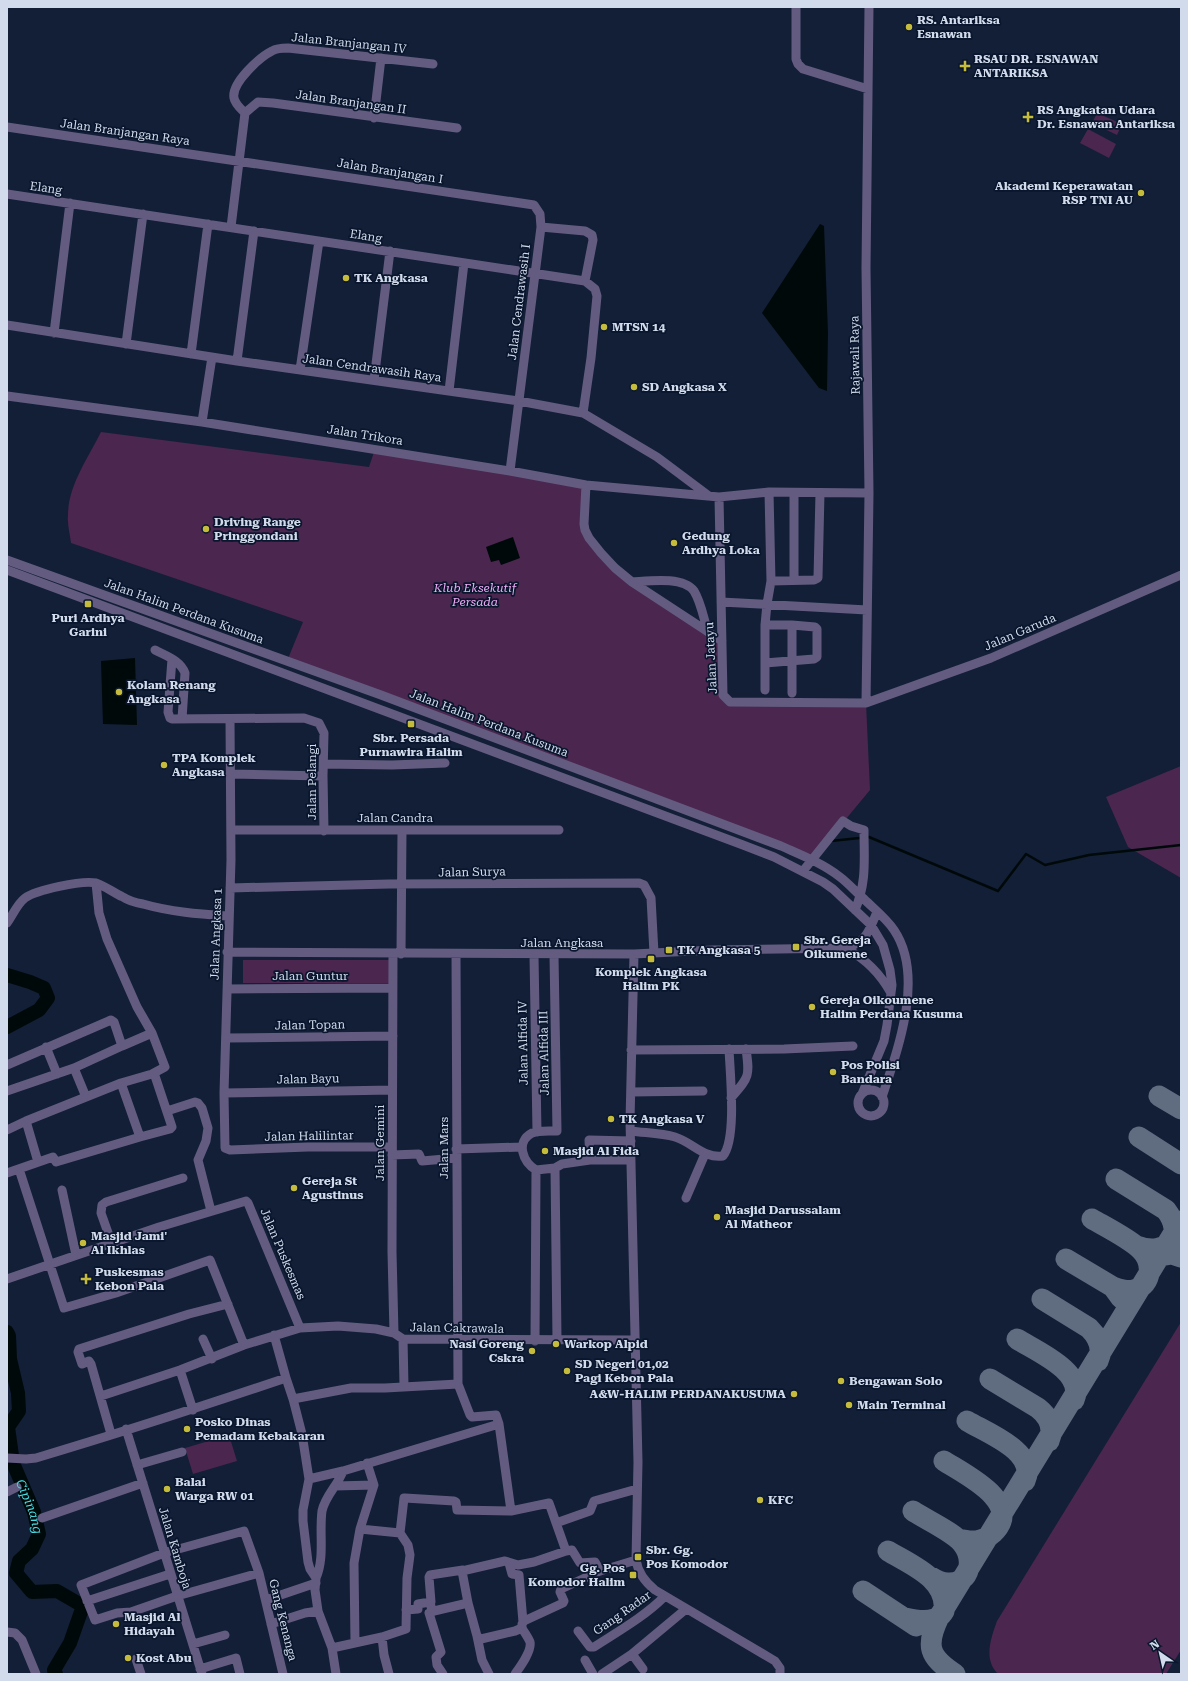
<svg xmlns="http://www.w3.org/2000/svg" width="1188" height="1681" viewBox="0 0 1188 1681" font-family="'Roboto Serif',serif">
<style>
.green{fill:#4b264f}
.water{fill:#00090a}
.lines{fill:none;stroke-linecap:round;stroke-linejoin:round}
.stream{stroke:#00090a;stroke-width:2.5}
.river{stroke:#00090a;stroke-width:14}
.taxiway{stroke:#606c80;stroke-width:21}
.minor{stroke:#635c80;stroke-width:9}
.poi-dot{fill:#c6bc3c;stroke:#09162d;stroke-width:1.5}
.labels{text-anchor:middle;dominant-baseline:central;stroke-width:3.5;stroke-linejoin:round;paint-order:stroke}
.poi-label{font-size:12px;font-weight:bold;fill:#d1dbeb;stroke:#09162d;text-anchor:start}
.street-label{font-size:12px;fill:#d1dbeb;stroke:#09162d}
.park-label{font-size:12px;font-style:italic;fill:#f1adf7;stroke:#09162d}
.water-label{font-size:13px;font-style:italic;fill:#46dee4;stroke:#09162d}
</style>
<rect width="100%" height="100%" fill="#121f37"/>
<path class="green" d="M1097 113 1122 124 1117 135 1092 123Z
M1088 129 1116 144 1109 158 1080 143Z
M101 432 369 467 375 449 586 485 585 530 615 568 722 641 727 700 866 703 870 790 812 860 287 661 303 622 71 543C70 534 67 524 68 515 68 486 88 458 101 432Z
M1181 766V878L1128 847 1106 797Z
M243 960H391V983H243Z
M1181 1322V1650L1166 1674H998C983 1659 991 1638 997 1621Z
M229 1435 237 1461 193 1474 185 1448Z"/>
<path class="water" d="M820 224 824 226 828 333 827 391 819 388 762 313Z
M513 537 520 558 501 565 499 560 491 562 486 547Z
M135 658 137 725 103 724 101 661Z"/>
<g class="lines">
<path class="stream" d="M831 841 869 837 998 891 1026 854 1045 865 1089 855 1181 845"/>
<g class="river">
<path d="M7 975 30 982 44 988 48 998 39 1010 7 1027"/>
<path id="s1" d="M7 1332 9 1336 10 1359 18 1393 19 1411 8 1427 13 1463 34 1512 39 1534 32 1549 19 1561 16 1573 32 1592 57 1591 83 1606 70 1643 54 1670 56 1674"/>
</g>
<path class="taxiway" d="M1159 1096 1181 1109
M1139 1137 1181 1164
M1116 1179 1166 1210C1186 1236 1166 1257 1137 1246
M1092 1219C1106 1227 1130 1239 1141 1250 1153 1262 1153 1285 1134 1290 1127 1292 1119 1289 1113 1287
M1160 1256 1172 1254 1181 1257
M1066 1259 1113 1287 1121 1298
M1042 1299 1089 1328C1098 1337 1104 1348 1098 1361
M1017 1339C1036 1351 1086 1372 1074 1400
M990 1379 1038 1408C1048 1416 1055 1427 1049 1441
M967 1421C987 1433 1038 1452 1025 1481
M944 1461C964 1474 1025 1503 993 1533 982 1543 971 1542 958 1539
M913 1511C925 1519 953 1532 962 1543 974 1558 972 1584 948 1583 942 1583 936 1580 931 1577
M888 1551C911 1565 948 1579 944 1611 937 1624 918 1621 905 1618
M863 1591 916 1626
M955 1674C929 1657 925 1646 939 1617L1181 1221"/>
<path class="minor" d="M796 7V59L798 64 803 69 868 89
M245 113C241 109 235 104 234 98 231 83 260 57 272 51 277 48 282 48 288 48L433 64
M245 113 258 102 273 103 457 128
M374 118 381 58
M7 127 534 205 540 214 541 227 510 471
M7 194 585 281 595 289 597 296 591 358 583 413
M231 227 245 113
M541 227 585 231 592 235 593 240 585 281
M7 325 237 361 519 401 583 413 657 457 709 496
M54 333 70 203
M126 344 143 214
M191 354 208 224
M237 361 254 231
M300 370 319 241
M374 380 390 251
M449 391 464 263
M7 396 202 422 510 471 586 485 719 497 769 492 869 493
M202 422 212 357
M586 485 584 524 585 530 589 538 601 553 615 568 632 582 722 641
M719 497 723 695 730 702 866 703 991 658 1181 575
M7 560 381 695 781 846C801 855 822 863 840 877 848 883 856 892 864 899 874 909 886 918 894 930 925 976 898 1049 882 1097
M7 570 743 845 774 857 823 882 833 889 871 925 883 945 890 970 892 985 887 1025 884 1041 862 1094
M794 580V493
M771 581 814 580 818 578 820 493
M632 582C649 581 683 576 694 591 701 602 704 620 708 632
M721 602 867 610
M792 625V693
M155 650C166 656 180 660 185 673L182 719
M172 659 168 712 170 718 172 719 304 718 319 723 324 733 323 776 324 831
M765 663 814 659 817 657V629L815 627 792 625H765
M765 690V625L767 604 771 581 769 492
M866 703 869 493 866 268 869 7
M230 719 231 860 224 1093 225 1148 230 1150 308 1147H392
M324 764 392 765 445 763
M230 774 323 776
M231 830H559
M803 871 843 821 851 826 864 830C864 860 867 882 855 910
M230 888 389 884 639 883 644 885 651 898 654 953
M7 923C13 915 17 904 25 898 36 890 82 880 96 883 105 886 114 893 123 897 129 901 137 903 143 904 171 912 200 914 228 916
M846 948C866 960 879 972 891 993
M227 952 634 954 712 950 846 948C867 942 869 930 877 912
M393 954 392 1252 394 1333
M401 954 402 830
M456 954 458 1384 470 1415 472 1417 496 1415 499 1424 511 1511 549 1503 566 1551 572 1550 580 1563 595 1562 600 1571
M634 954 630 1121 638 1462 636 1560C638 1573 645 1582 655 1590L775 1661 780 1668V1674
M534 955 537 1132
M554 955 557 1131C550 1131 539 1130 532 1133 515 1142 523 1162 536 1170L555 1168 562 1164 590 1160H631
M227 989 393 988
M226 1038 393 1036
M46 1047 57 1074
M631 1050 784 1049 853 1046
M7 1065 111 1020 114 1022 122 1046 152 1033
M74 1068 86 1097
M858 1103a13 13 0 1 1 26 0a13 13 0 1 1-26 0Z
M7 1091 74 1068 122 1046
M631 1092 703 1091
M224 1093 392 1090
M731 1098C749 1077 750 1077 746 1049
M167 1111 195 1102 198 1103 202 1108 208 1128 206 1141 198 1160 211 1211
M26 1121 38 1162
M7 1130 26 1121 121 1083 152 1074 165 1067 152 1033 137 1007 107 939 99 913 96 883
M631 1131C645 1133 661 1133 675 1137 692 1142 704 1159 723 1156 737 1139 730 1073 729 1049
M140 1137 170 1129 172 1127 154 1073
M456 1149 522 1147
M392 1155 419 1154 422 1161 456 1158
M590 1160 589 1140 631 1141
M555 1168 557 1340
M19 1169 64 1308 116 1293 210 1260 244 1345
M7 1173 53 1157 56 1162 140 1137 121 1083
M62 1190 76 1255
M686 1198 705 1154
M112 1244 101 1213 102 1205 106 1202 183 1178
M7 1279 159 1227 246 1201 248 1203 300 1328
M203 1339 212 1359
M403 1339 404 1386
M535 1341 536 1170
M180 1370 193 1410
M286 1378 293 1399 351 1388H385L458 1384
M101 1396 180 1370 244 1345 300 1328 338 1326 376 1329 394 1333 403 1339 635 1340
M293 1399 302 1434 309 1479 303 1510V1521L308 1562 310 1569 316 1578 315 1590 318 1611
M126 1429 202 1674
M111 1434 91 1364 89 1361 82 1364 78 1352 79 1349 189 1314 228 1304
M7 1458 26 1459 36 1458C120 1433 203 1406 286 1378L274 1335
M137 1465 182 1452
M309 1479 343 1471 499 1424
M335 1486 374 1485
M7 1492 17 1487
M42 1518 143 1483
M556 1523 590 1511 594 1501 637 1489
M400 1533 404 1498H405L454 1501 456 1502 457 1510 511 1511
M509 1563 512 1574 519 1575 523 1622
M259 1573 177 1596 131 1612 117 1613 95 1620 81 1585 164 1553 244 1531 259 1573 283 1674
M316 1578C325 1557 319 1534 322 1511 325 1496 338 1485 343 1471
M266 1600 316 1583
M87 1601 170 1574
M431 1602 429 1577 430 1575 463 1570
M406 1610 418 1609V1604L430 1602 432 1611H434L468 1603
M434 1611 429 1613 441 1652 436 1657 437 1665 443 1674
M271 1624 305 1613 318 1611 332 1648 336 1674
M522 1628V1624L524 1621 563 1603 564 1601 560 1592 561 1589 600 1571 636 1560
M578 1631 590 1647H594C617 1632 644 1617 664 1597
M7 1632 15 1633 22 1640 36 1674
M477 1636 482 1660 489 1674
M382 1637 384 1655 389 1674
M355 1643 354 1563 360 1529
M193 1644 225 1635
M332 1648 382 1637 406 1629 407 1578 410 1555 408 1545 400 1533 360 1529 374 1485 367 1463
M632 1654 643 1669
M136 1659 141 1674
M585 1660 593 1674
M200 1669 236 1658 240 1674
M515 1674C520 1667 532 1651 530 1642 528 1637 524 1632 522 1628L515 1631 481 1639 477 1636 468 1603 462 1571 505 1561 518 1565 534 1562 566 1551
M602 1674 632 1654 686 1609"/>
</g>
<g class="poi-dot">
<circle cx="909" cy="27" r="4"/>
<path d="M963 60h4v4h4v4h-4v4h-4v-4h-4v-4h4z"/>
<path d="M1026 111h4v4h4v4h-4v4h-4v-4h-4v-4h4z"/>
<circle cx="1141" cy="193" r="4"/>
<circle cx="346" cy="278" r="4"/>
<circle cx="604" cy="327" r="4"/>
<circle cx="634" cy="387" r="4"/>
<circle cx="206" cy="529" r="4"/>
<circle cx="674" cy="543" r="4"/>
<rect x="84" y="600" width="8" height="8" rx="2"/>
<circle cx="119" cy="692" r="4"/>
<rect x="407" y="720" width="8" height="8" rx="2"/>
<circle cx="164" cy="765" r="4"/>
<rect x="792" y="943" width="8" height="8" rx="2"/>
<rect x="665" y="946" width="8" height="8" rx="2"/>
<rect x="647" y="955" width="8" height="8" rx="2"/>
<circle cx="812" cy="1007" r="4"/>
<circle cx="833" cy="1072" r="4"/>
<circle cx="611" cy="1119" r="4"/>
<circle cx="545" cy="1151" r="4"/>
<circle cx="294" cy="1188" r="4"/>
<circle cx="717" cy="1217" r="4"/>
<circle cx="83" cy="1243" r="4"/>
<path d="M84 1273h4v4h4v4h-4v4h-4v-4h-4v-4h4z"/>
<circle cx="556" cy="1344" r="4"/>
<circle cx="532" cy="1351" r="4"/>
<circle cx="567" cy="1371" r="4"/>
<circle cx="841" cy="1381" r="4"/>
<circle cx="794" cy="1394" r="4"/>
<circle cx="849" cy="1405" r="4"/>
<circle cx="187" cy="1429" r="4"/>
<circle cx="167" cy="1489" r="4"/>
<circle cx="760" cy="1500" r="4"/>
<rect x="634" y="1553" width="8" height="8" rx="2"/>
<rect x="629" y="1571" width="8" height="8" rx="2"/>
<circle cx="116" cy="1624" r="4"/>
<circle cx="128" cy="1658" r="4"/>
</g>
<g class="labels">
<g class="poi-label">
<text x="917" y="20">RS. Antariksa<tspan x="917" dy="14">Esnawan</tspan></text>
<text x="974" y="59">RSAU DR. ESNAWAN<tspan x="974" dy="14">ANTARIKSA</tspan></text>
<text x="1037" y="110">RS Angkatan Udara<tspan x="1037" dy="14">Dr. Esnawan Antariksa</tspan></text>
<text x="1133" y="186" text-anchor="end">Akademi Keperawatan<tspan x="1133" dy="14">RSP TNI AU</tspan></text>
<text x="354" y="278">TK Angkasa</text>
<text x="612" y="327">MTSN 14</text>
<text x="642" y="387">SD Angkasa X</text>
<text x="214" y="522">Driving Range<tspan x="214" dy="14">Pringgondani</tspan></text>
<text x="682" y="536">Gedung<tspan x="682" dy="14">Ardhya Loka</tspan></text>
<text x="88" y="618" text-anchor="middle">Puri Ardhya<tspan x="88" dy="14">Garini</tspan></text>
<text x="127" y="685">Kolam Renang<tspan x="127" dy="14">Angkasa</tspan></text>
<text x="411" y="738" text-anchor="middle">Sbr. Persada<tspan x="411" dy="14">Purnawira Halim</tspan></text>
<text x="172" y="758">TPA Komplek<tspan x="172" dy="14">Angkasa</tspan></text>
<text x="804" y="940">Sbr. Gereja<tspan x="804" dy="14">Oikumene</tspan></text>
<text x="677" y="950">TK Angkasa 5</text>
<text x="651" y="972" text-anchor="middle">Komplek Angkasa<tspan x="651" dy="14">Halim PK</tspan></text>
<text x="820" y="1000">Gereja Oikoumene<tspan x="820" dy="14">Halim Perdana Kusuma</tspan></text>
<text x="841" y="1065">Pos Polisi<tspan x="841" dy="14">Bandara</tspan></text>
<text x="619" y="1119">TK Angkasa V</text>
<text x="553" y="1151">Masjid Al Fida</text>
<text x="302" y="1181">Gereja St<tspan x="302" dy="14">Agustinus</tspan></text>
<text x="725" y="1210">Masjid Darussalam<tspan x="725" dy="14">Al Matheor</tspan></text>
<text x="91" y="1236">Masjid Jami'<tspan x="91" dy="14">Al Ikhlas</tspan></text>
<text x="95" y="1272">Puskesmas<tspan x="95" dy="14">Kebon Pala</tspan></text>
<text x="524" y="1344" text-anchor="end">Nasi Goreng<tspan x="524" dy="14">Cskra</tspan></text>
<text x="564" y="1344">Warkop Alpid</text>
<text x="575" y="1364">SD Negeri 01,02<tspan x="575" dy="14">Pagi Kebon Pala</tspan></text>
<text x="849" y="1381">Bengawan Solo</text>
<text x="786" y="1394" text-anchor="end">A&amp;W-HALIM PERDANAKUSUMA</text>
<text x="857" y="1405">Main Terminal</text>
<text x="195" y="1422">Posko Dinas<tspan x="195" dy="14">Pemadam Kebakaran</tspan></text>
<text x="175" y="1482">Balai<tspan x="175" dy="14">Warga RW 01</tspan></text>
<text x="768" y="1500">KFC</text>
<text x="646" y="1550">Sbr. Gg.<tspan x="646" dy="14">Pos Komodor</tspan></text>
<text x="625" y="1568" text-anchor="end">Gg. Pos<tspan x="625" dy="14">Komodor Halim</tspan></text>
<text x="124" y="1617">Masjid Al<tspan x="124" dy="14">Hidayah</tspan></text>
<text x="136" y="1658">Kost Abu</text>
</g>
<g class="street-label">
<text transform="translate(349 43) rotate(6)">Jalan Branjangan IV</text>
<text transform="translate(351 102) rotate(8)">Jalan Branjangan II</text>
<text transform="translate(125 132) rotate(8)">Jalan Branjangan Raya</text>
<text transform="translate(390 171) rotate(9)">Jalan Branjangan I</text>
<text transform="translate(46 188) rotate(8)">Elang</text>
<text transform="translate(366 236) rotate(9)">Elang</text>
<text transform="translate(519 302) rotate(-83)">Jalan Cendrawasih I</text>
<text transform="translate(855 355) rotate(-91)">Rajawali Raya</text>
<text transform="translate(372 368) rotate(8)">Jalan Cendrawasih Raya</text>
<text transform="translate(365 435) rotate(9)">Jalan Trikora</text>
<text transform="translate(184 611) rotate(20)">Jalan Halim Perdana Kusuma</text>
<text transform="translate(1020 632) rotate(-23)">Jalan Garuda</text>
<text transform="translate(711 658) rotate(-93)">Jalan Jatayu</text>
<text transform="translate(489 723) rotate(21)">Jalan Halim Perdana Kusuma</text>
<text transform="translate(312 782) rotate(-90)">Jalan Pelangi</text>
<text x="395" y="818">Jalan Candra</text>
<text transform="translate(472 872) rotate(-1)">Jalan Surya</text>
<text transform="translate(216 934) rotate(-88)">Jalan Angkasa 1</text>
<text x="562" y="943">Jalan Angkasa</text>
<text x="310" y="976">Jalan Guntur</text>
<text transform="translate(310 1025) rotate(-1)">Jalan Topan</text>
<text transform="translate(523 1043) rotate(-91)">Jalan Alfida IV</text>
<text transform="translate(544 1053) rotate(-91)">Jalan Alfida III</text>
<text transform="translate(308 1079) rotate(-1)">Jalan Bayu</text>
<text transform="translate(309 1136) rotate(-1)">Jalan Halilintar</text>
<text transform="translate(380 1143) rotate(-90)">Jalan Gemini</text>
<text transform="translate(444 1148) rotate(-90)">Jalan Mars</text>
<text transform="translate(283 1254) rotate(67)">Jalan Puskesmas</text>
<text transform="translate(457 1328) rotate(1)">Jalan Cakrawala</text>
<text transform="translate(175 1548) rotate(73)">Jalan Kamboja</text>
<text transform="translate(622 1613) rotate(-35)">Gang Radar</text>
<text transform="translate(283 1620) rotate(76)">Gang Kenanga</text>
</g>
<g class="park-label">
<text x="475" y="588">Klub Eksekutif<tspan x="475" dy="14">Persada</tspan></text>
</g>
<g class="water-label">
<text stroke="none"><textPath href="#s1" startOffset="183">Cipinang</textPath></text>
</g>
</g>
<rect width="1188" height="1681" fill="none" stroke="#d1dbeb" stroke-width="16"/>
<g transform="translate(1160 1653) rotate(326)" stroke="#09162d" stroke-width="3" paint-order="stroke">
<path d="M0-3L7 15L0 10L-7 15Z" fill="#d1dbeb"/>
<text y="-6" font-size="11" font-weight="bold" text-anchor="middle" fill="#d1dbeb">N</text>
</g>
</svg>
